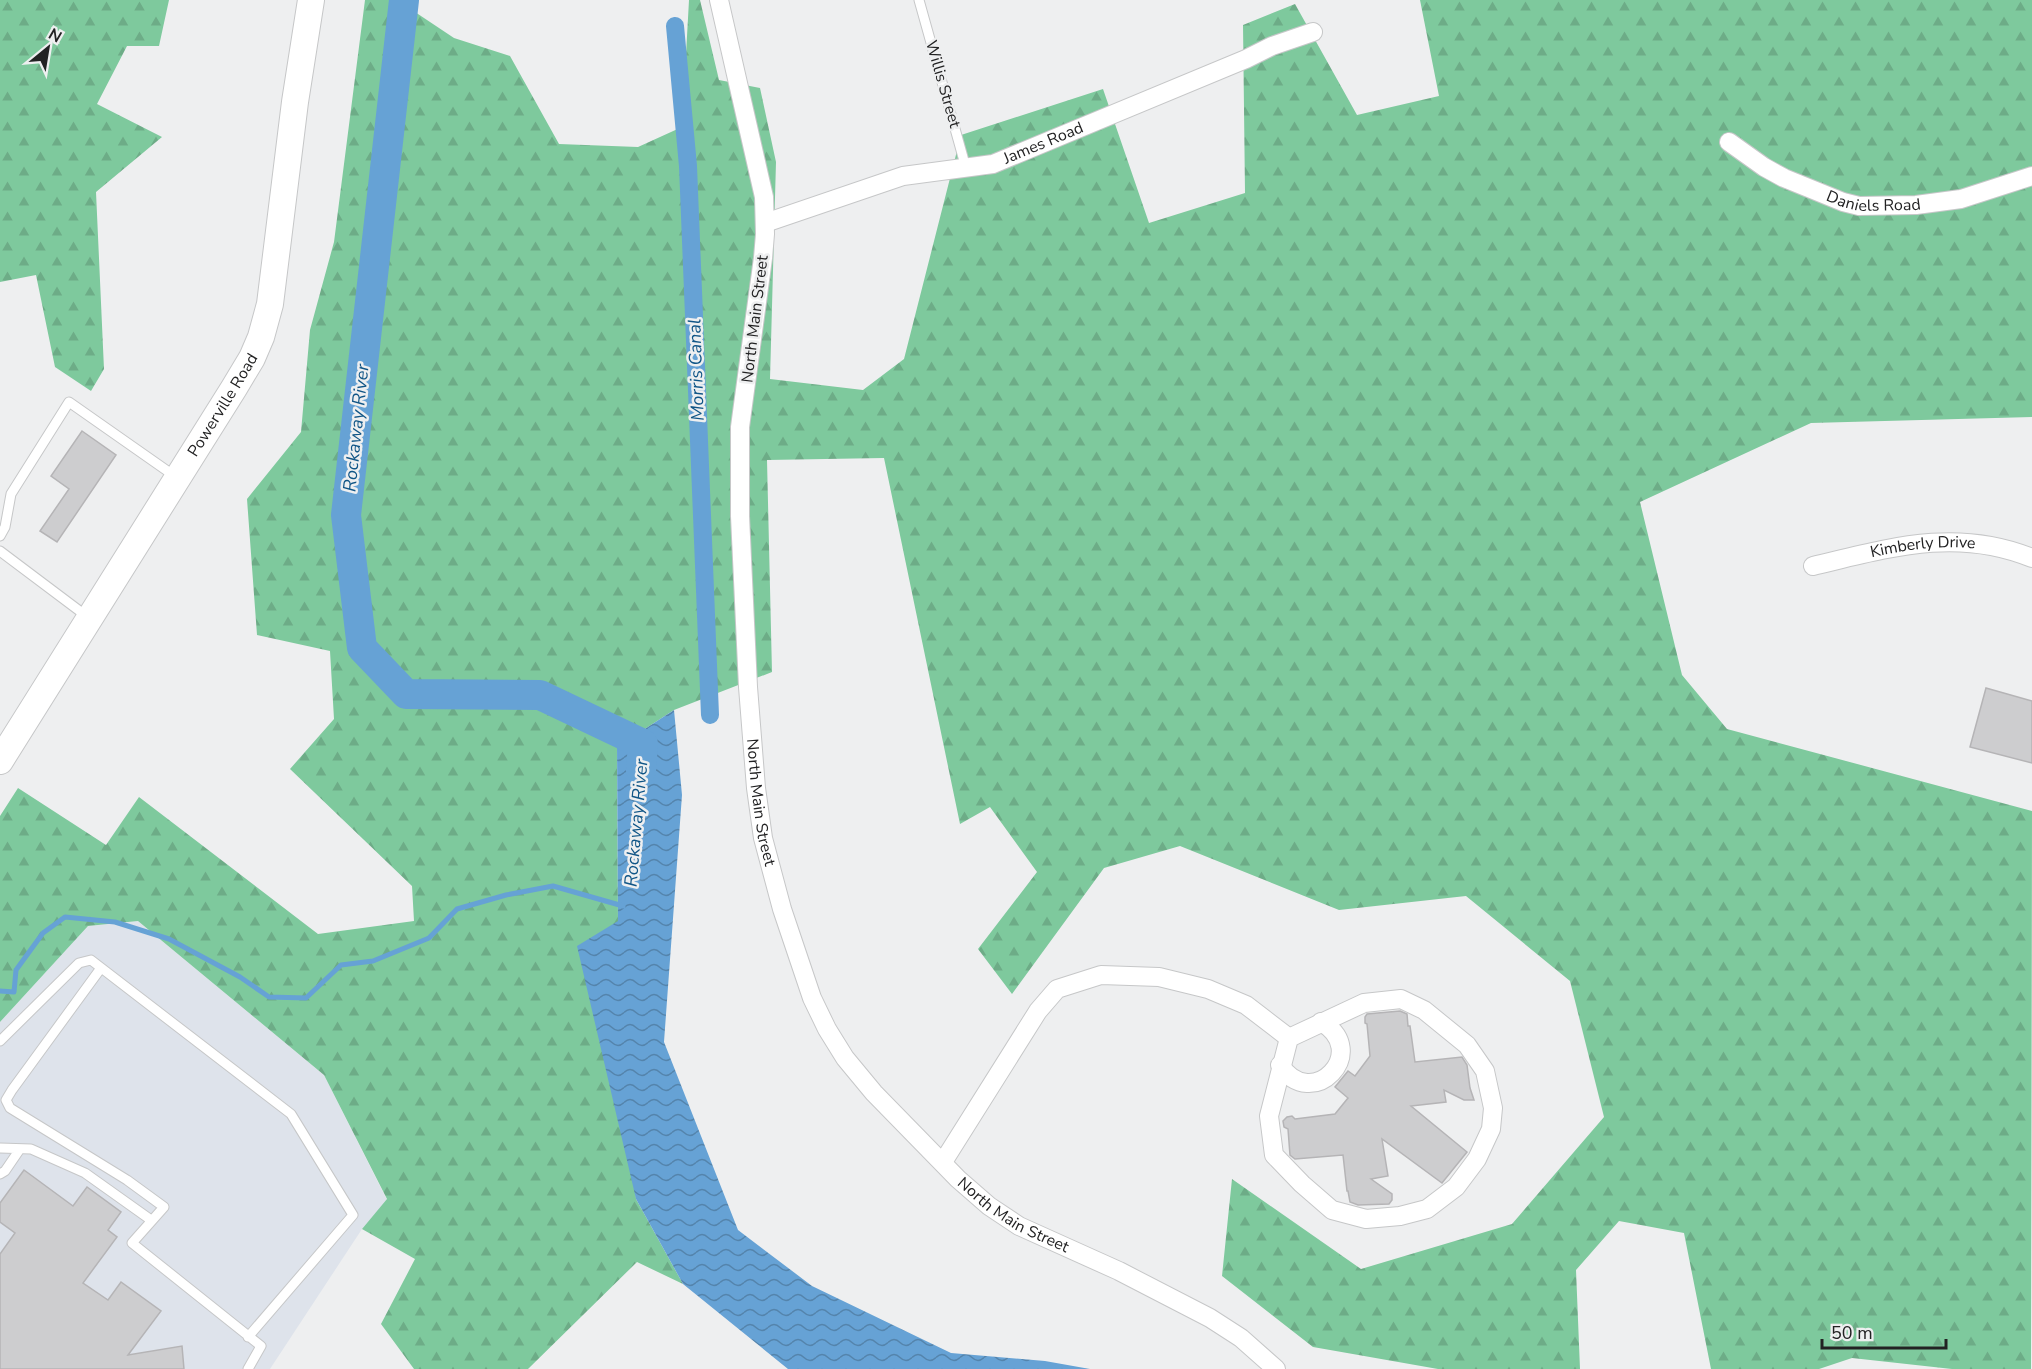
<svg xmlns="http://www.w3.org/2000/svg" width="2032" height="1369" viewBox="0 0 2032 1369" font-family="'Nunito Sans',sans-serif">
<style>
.built{fill:#dee3eb}
.forest{fill:url(#forest-firs)}
.water{fill:url(#water-waves)}
.lines{fill:none;stroke-linecap:round;stroke-linejoin:round}
.stream{stroke:#66a2d5;stroke-width:5}
.canal{stroke:#66a2d5;stroke-width:18}
.river{stroke:#66a2d5;stroke-width:30}
.building{fill:#cdcdcf;stroke:#b5b4b6;stroke-width:1.5}
.lane-casing{stroke:#c6c7c8;stroke-width:11}
.street-casing{stroke:#c6c7c8;stroke-width:20}
.secondary-casing{stroke:#c6c7c8;stroke-width:28}
.lane{stroke:#fff;stroke-width:9}
.street{stroke:#fff;stroke-width:18}
.secondary{stroke:#fff;stroke-width:26}
.labels{text-anchor:middle;dominant-baseline:central;stroke-width:5;stroke-linejoin:round;paint-order:stroke}
.street-label{font-size:16px;fill:#222223;stroke:#eeeff0}
.water-label{font-size:18px;font-style:italic;fill:#105586;stroke:#eeeff0}
</style>
<defs>
<pattern id="forest-firs" width="22" height="20" patternUnits="userSpaceOnUse" patternTransform="scale(1.5)"><rect width="22" height="20" fill="#7ec99d"/><path d="M5 1l3.5 6h-7zM16 11l3.5 6h-7z" fill="#6dac87"/></pattern>
<pattern id="water-waves" width="16" height="10" patternUnits="userSpaceOnUse" patternTransform="scale(1.5)"><rect width="16" height="10" fill="#66a2d5"/><path d="M0 5q4-4 8 0t8 0" fill="none" stroke="#5484ac"/></pattern>
</defs>
<rect width="100%" height="100%" fill="#eeeff0"/>
<path class="built" d="M138 921 324 1075 387 1200 362 1229 270 1369H0V1022L88 926Z"/>
<path class="forest" d="M0 0H169L159 46H127L97 104 162 137 96 192 104 369 91 391 55 367 36 275 0 282Z
M365 0H397L454 38 510 56 559 144 638 147 682 127 689 0H700L719 80 760 88 776 162 770 379 863 390 904 359 961 135 1103 89 1149 223 1245 193 1243 25 1295 4 1357 115 1439 96 1420 0H2032V417L1811 423 1640 502 1682 675 1727 729 2032 811 2031 1369H1952L1852 1358 1819 1369H1711L1684 1233 1619 1221 1576 1270 1580 1369H1438L1313 1347 1222 1276 1232 1179 1361 1269 1512 1224 1604 1117 1570 981 1466 896 1339 910 1180 846 1104 868 1012 994 978 949 1037 872 990 807 960 824 884 458 767 460 772 672 674 710 617 747 618 921 636 1199 683 1284 637 1262 528 1369H414L381 1324 415 1259 362 1229 387 1199 324 1075 138 921 88 926 0 1022V816L18 788 106 845 139 797 318 934 414 921 412 886 290 769 334 719 330 651 257 635 247 499 301 432 310 330 334 242Z"/>
<path class="water" d="M674 710 682 795 664 1042 738 1230 812 1286 951 1353 1045 1361 1090 1369H788L683 1284 636 1199 577 946 618 921 617 747Z"/>
<g class="lines">
<path class="stream" d="M0 991 14 992 16 970 43 933 65 917 115 922 169 939 240 977 269 997 306 998 341 965 373 961 429 938 457 909 506 895 553 886 623 906"/>
<path class="canal" d="M675 26 688 166 710 715"/>
<path class="river" d="M404 0 346 515 362 648 406 694 540 695 643 744 641 770"/>
</g>
<path class="building" d="M82 431 116 455 57 542 40 531 69 489 51 476Z
M1986 688 2032 701V763L1970 747Z
M1400 1011 1407 1014 1408 1026H1410L1415 1062 1462 1057 1467 1065 1470 1088 1474 1100H1464L1444 1090 1446 1102 1411 1106 1467 1152 1442 1183 1382 1139 1388 1176 1371 1179 1392 1194V1200L1389 1204 1358 1205 1350 1202 1348 1191H1347L1343 1155 1295 1159 1290 1155 1288 1129 1284 1127 1283 1121 1287 1117 1292 1116 1295 1119 1335 1114 1348 1098 1335 1087 1348 1071 1355 1076 1370 1056 1367 1024 1365 1023V1017L1367 1014Z
M24 1170 73 1206 87 1187 121 1212 108 1230 117 1237 83 1283 108 1300 121 1282 161 1311 128 1355 182 1346 184 1369H0V1254L15 1233 0 1222V1203Z"/>
<g class="lines">
<g class="lane-casing">
<path id="lane" d="M919 0 966 168
M0 536 5 527 11 494 69 402 176 477
M0 551 89 618
M101 968 12 1090 6 1100 10 1108 127 1180 164 1207 132 1243 261 1346 248 1369
M0 1041 79 963 91 960 291 1114 353 1215 248 1337
M0 1148 31 1149 85 1173 151 1220
M0 1174 5 1171 20 1149"/>
</g>
<g class="street-casing">
<g id="street">
<path id="s1" d="M719 0 764 197 765 234 763 258 740 427V516L748 687 756 788 763 838 782 909 812 998 827 1029 845 1058 874 1093 958 1179 989 1206 1019 1226 1119 1271 1210 1318 1241 1338 1276 1369"/>
<path id="s2" d="M1729 142 1764 167 1784 178 1843 202 1859 206 1916 205 1961 199 2032 176"/>
<path id="s3" d="M765 223 903 176 993 164 1246 59 1272 46 1313 32"/>
<path id="s4" d="M1813 566C1889 548 1956 527 2032 558"/>
<path d="M1401 999 1424 1010 1467 1045 1485 1071 1493 1108 1491 1129 1477 1159 1456 1187 1427 1209 1400 1216 1366 1219 1332 1210 1302 1184 1274 1155 1269 1116 1289 1038 1364 1003Z"/>
<path d="M1280 1065C1312 1114 1372 1051 1321 1022"/>
<path d="M943 1162 1038 1011 1057 989 1101 975 1159 977 1208 989 1246 1005 1289 1038"/>
</g>
</g>
<g class="secondary-casing">
<g id="secondary">
<path id="s5" d="M0 761 234 388 252 358 261 337 270 304 295 102 311 0"/>
</g>
</g>
<use href="#lane" class="lane"/>
<use href="#street" class="street"/>
<use href="#secondary" class="secondary"/>
</g>
<g class="labels">
<g class="street-label">
<text transform="translate(943 84) rotate(74)">Willis Street</text>
<text stroke="none"><textPath href="#s3" startOffset="291">James Road</textPath></text>
<text stroke="none"><textPath href="#s2" startOffset="160">Daniels Road</textPath></text>
<text transform="translate(755 319) rotate(-83)">North Main Street</text>
<text stroke="none"><textPath href="#s5" startOffset="420">Powerville Road</textPath></text>
<text stroke="none"><textPath href="#s4" startOffset="112">Kimberly Drive</textPath></text>
<text stroke="none"><textPath href="#s1" startOffset="810">North Main Street</textPath></text>
<text stroke="none"><textPath href="#s1" startOffset="1314">North Main Street</textPath></text>
</g>
<g class="water-label">
<text transform="translate(696 370) rotate(-92)">Morris Canal</text>
<text transform="translate(356 428) rotate(-84)">Rockaway River</text>
<text transform="translate(636 823) rotate(-85)">Rockaway River</text>
</g>
</g>
<g transform="translate(48 48) rotate(30)" stroke="#eeeff0" stroke-width="4.5" paint-order="stroke">
<path d="M0-4.5L10 22L0 15L-10 22Z" fill="#222223"/>
<text y="-9" font-size="16" font-weight="bold" text-anchor="middle" fill="#222223">N</text>
</g>
<path d="M1822 1339v9h124v-9" fill="none" stroke="#222223" stroke-width="3"/>
<text x="1831" y="1339" font-size="18" fill="#222223" stroke="#eeeff0" stroke-width="4.5" paint-order="stroke">50 m</text>
</svg>
